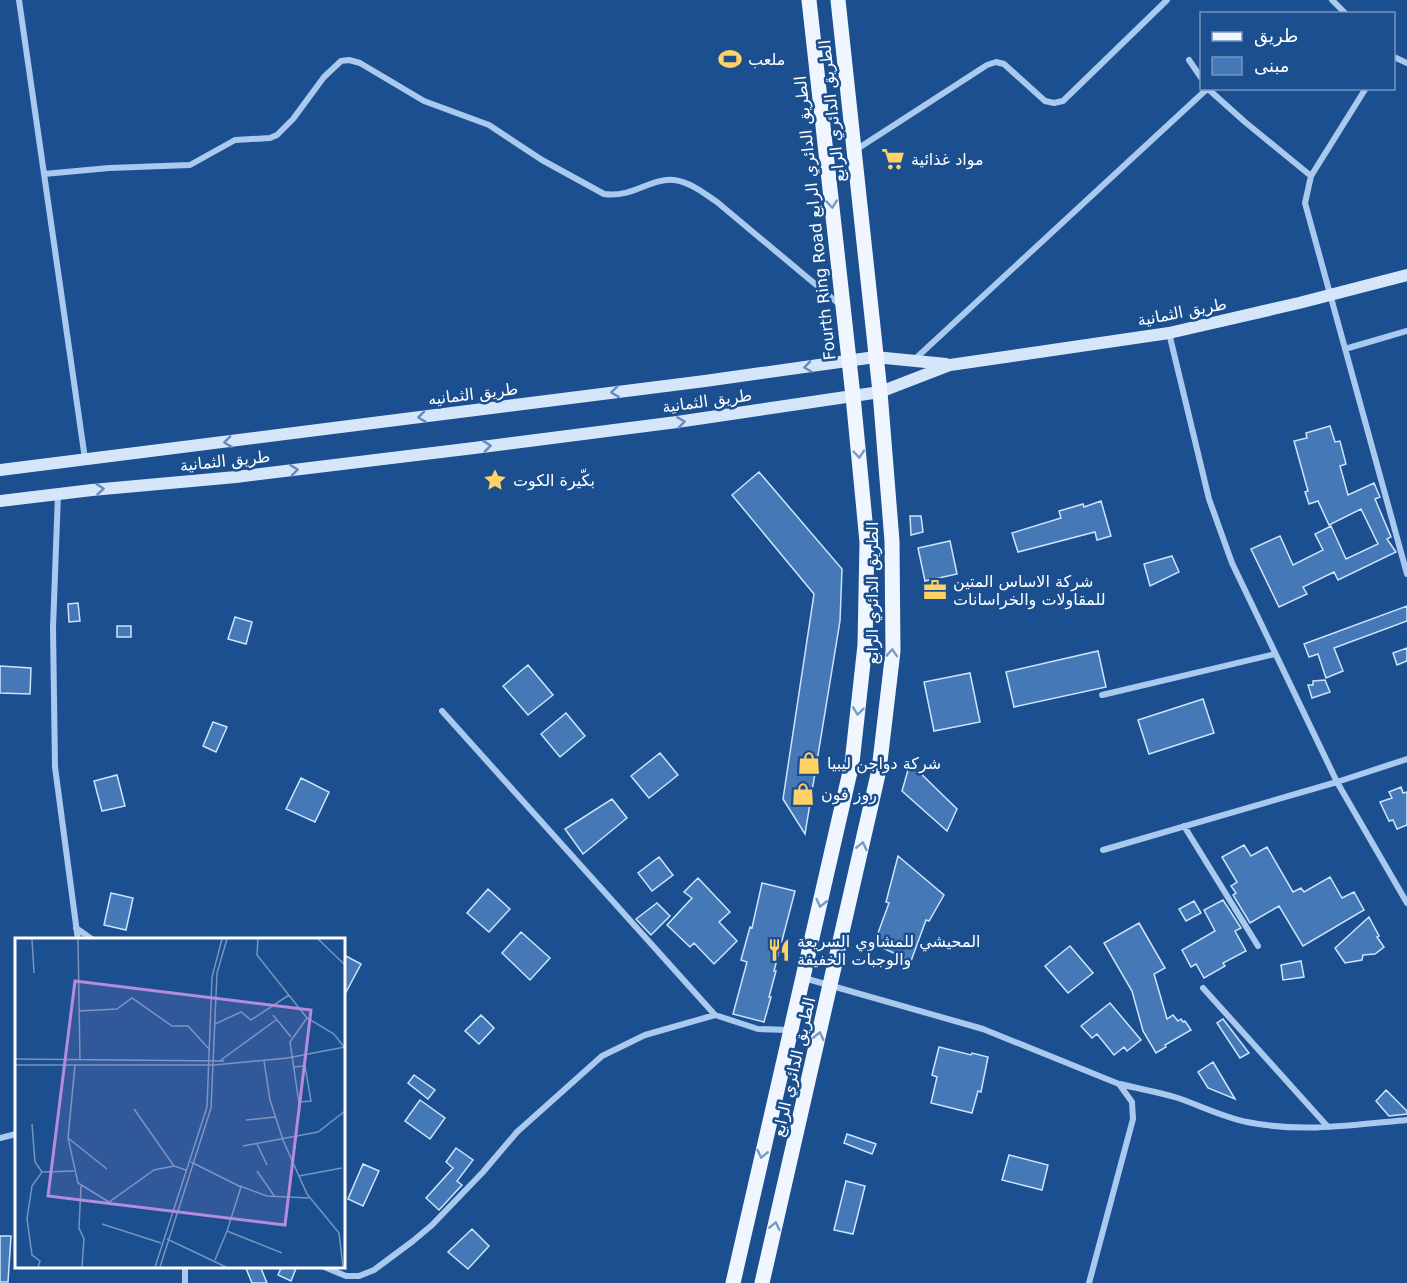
<svg xmlns="http://www.w3.org/2000/svg" width="1407" height="1283" viewBox="0 0 1407 1283" font-family="'DejaVu Sans',Cairo,sans-serif">
<style>
.building{fill:#4478b7;stroke:#cfe3fa;stroke-width:1.5}
.lines{fill:none;stroke-linecap:round;stroke-linejoin:round}
.street{stroke:#a9c9ee;stroke-width:6}
.secondary{stroke:#d6e6fa;stroke-width:12}
.primary{stroke:#f0f6ff;stroke-width:15}
.oneway{stroke:#7b9ac1}
.oneway2{stroke:#668bba}
.labels{text-anchor:middle;dominant-baseline:central;stroke-width:5;stroke-linejoin:round;paint-order:stroke}
.poi-label{font-size:16px;fill:#fff;stroke:#1b4f8f;text-anchor:start}
.street-label{font-size:16px;fill:#fff;stroke:#1b4f8f}
.inset-road{fill:none;stroke:#7695bc;stroke-width:1.5}
.view{fill:#b68bdc;fill-opacity:0.15;stroke:#b68bdc;stroke-width:3}
.inset-edge{fill:none;stroke:#fff;stroke-width:3}
</style>
<rect width="100%" height="100%" fill="#1b4f8f"/>
<path class="building" d="M1330 426 1335 442 1340 441 1346 464 1340 466 1348 495 1374 483 1380 497 1375 499 1391 537 1387 539 1396 552 1338 580 1334 572 1303 587 1307 594 1279 607 1251 549 1280 536 1293 565 1323 550 1315 534 1331 526 1346 559 1378 544 1361 509 1329 525 1318 501 1309 504 1305 492 1308 491 1294 441 1307 438 1306 433Z
M759 472 842 569 840 621 805 834 783 799 814 594 732 495Z
M1101 501 1111 536 1097 540 1095 532 1018 552 1012 533 1061 518 1059 511 1083 504 1084 507Z
M910 516H921L923 532 911 535Z
M950 541 957 574 925 581 918 548Z
M1172 556 1179 572 1150 586 1144 564Z
M78 603 80 621 69 622 68 604Z
M1407 606V621L1334 648 1343 671 1326 678 1318 654 1309 657 1304 644Z
M235 617 252 622 246 644 228 639Z
M117 626H131V637H117Z
M1407 648V661L1397 665 1393 653Z
M1098 651 1106 687 1014 707 1006 672Z
M528 665 553 695 528 715 503 686Z
M0 666 31 668 30 694 0 693Z
M970 673 980 722 934 731 924 682Z
M1325 680 1330 692 1312 698 1308 685H1313V681Z
M1203 699 1214 733 1149 754 1138 720Z
M566 713 585 736 560 757 541 734Z
M213 722 227 727 216 752 203 746Z
M660 753 678 775 649 798 631 776Z
M910 763 957 809 947 831 902 791Z
M117 775 125 806 102 811 94 781Z
M301 778 329 792 315 822 286 809Z
M1401 787 1403 793 1407 792V825L1397 829 1393 820 1389 821 1380 802 1392 798 1389 792Z
M612 799 627 818 583 854 565 829Z
M1244 845 1251 856 1267 847 1293 892 1301 888 1304 892 1330 877 1342 898 1354 892 1364 910 1303 946 1279 906 1250 923 1233 895 1236 893 1231 886 1237 882 1222 857Z
M898 856 944 895 929 921 926 920 911 961 874 944 889 903 886 902Z
M659 857 673 875 652 891 638 873Z
M698 878 730 912 719 922 737 941 714 964 694 943 690 947 667 925 692 898 684 892Z
M762 883 795 891 774 971H776L769 997H771L764 1022 733 1014 747 962 741 960 750 927 752 928Z
M488 889 510 909 489 932 467 913Z
M111 893 133 898 126 930 104 925Z
M1223 900 1241 928 1235 931 1246 951 1223 963 1225 966 1204 978 1196 964 1191 967 1182 950 1215 931 1204 910Z
M1194 901 1201 913 1186 921 1179 909Z
M657 903 670 916 651 935 636 919Z
M1369 917 1379 936 1377 937 1384 947 1375 954 1363 955 1362 960 1345 963 1335 948Z
M1139 923 1165 968 1154 974 1167 1019 1173 1015 1178 1021 1181 1019 1183 1022 1185 1021 1191 1030 1165 1045 1166 1047 1156 1053 1143 1031 1132 991 1104 943Z
M521 932 550 958 530 980 502 953Z
M1070 946 1093 973 1068 993 1045 966Z
M344 955 361 964 344 996Z
M1301 961 1304 977 1283 980 1281 965Z
M1110 1003 1141 1040 1127 1051 1124 1047 1114 1055 1097 1034 1092 1038 1081 1026Z
M481 1015 494 1028 479 1044 465 1031Z
M1223 1019 1249 1053 1240 1058 1217 1023Z
M939 1047 971 1055 972 1053 988 1057 981 1092 978 1091 972 1113 931 1103 937 1077 932 1075Z
M1213 1062 1235 1099 1208 1088 1198 1072Z
M414 1075 435 1090 428 1099 408 1083Z
M1386 1090 1407 1111V1114L1389 1116 1376 1101Z
M420 1100 445 1118 430 1139 405 1121Z
M847 1134 876 1144 872 1154 844 1143Z
M456 1148 473 1160 457 1181 462 1185 439 1210 426 1198 453 1168 446 1162Z
M1009 1155 1048 1165 1042 1190 1002 1180Z
M363 1164 379 1171 363 1206 348 1199Z
M846 1181 865 1186 853 1234 834 1230Z
M472 1229 489 1246 468 1269 448 1252Z
M0 1236H11L8 1282H0Z
M245 1266H260L267 1283H252Z
M282 1266H297L291 1281 278 1275Z"/>
<g class="lines">
<path class="street" d="M19 0 85 459
M1332 0 1346 14
M1394 57 1407 63
M1189 60 1202 79
M1207 88 1245 122 1311 176
M1366 88 1311 176 1305 203 1407 574
M854 151 987 65 996 62 1004 64 1045 101 1054 103 1063 101 1167 0
M44 174 109 168 190 165 235 140 270 138 277 135 293 119 324 77 341 61 349 60 360 63 424 101 489 125 542 160 604 194C634 198 649 178 674 180 690 182 704 193 717 202L839 304
M1169 333 1209 499 1232 563 1337 782 1407 903
M1345 349 1407 331
M915 359 1207 89
M58 494 53 628 55 767 78 940
M1102 695 1275 654
M442 711 715 1015
M1184 826 1258 946
M1103 850 1337 782 1407 759
M76 928 93 940
M804 978 983 1029 1119 1084 1132 1102 1133 1119 1089 1283
M1203 988 1328 1127
M1120 1084C1139 1089 1159 1092 1178 1098 1201 1106 1223 1117 1247 1122 1300 1133 1354 1125 1407 1120
M0 1138 16 1134
M185 1266V1283
M322 1266 346 1276H359L374 1270 413 1241 432 1225 483 1172 517 1132 602 1056 645 1035 715 1015 758 1029 790 1030"/>
<path class="secondary" d="M0 470 705 381 875 357 946 364
M0 501 92 490 236 477 474 448 677 422 880 392 950 365 1169 333 1299 303 1407 275"/>
<path class="primary" d="M733 1283 852 763 865 645 867 542 853 396 809 0
M762 1283 879 770 893 651 892 541 880 392 838 0"/>
</g>
<defs><path id="oneway-chevron" d="M-2-3.5L2.5 0L-2 3.5" fill="none" stroke-width="1.6" stroke-linecap="round" stroke-linejoin="round" transform="scale(1.5)"/></defs>
<g class="oneway">
<use href="#oneway-chevron" transform="translate(832 204) rotate(84)"/>
<use href="#oneway-chevron" transform="translate(859 454) rotate(85)"/>
<use href="#oneway-chevron" transform="translate(892 653) rotate(-86)"/>
<use href="#oneway-chevron" transform="translate(858 711) rotate(97)"/>
<use href="#oneway-chevron" transform="translate(862 846) rotate(-77)"/>
<use href="#oneway-chevron" transform="translate(821 903) rotate(103)"/>
<use href="#oneway-chevron" transform="translate(819 1036) rotate(-77)"/>
<use href="#oneway-chevron" transform="translate(762 1154) rotate(103)"/>
<use href="#oneway-chevron" transform="translate(775 1226) rotate(-77)"/>
</g>
<g class="oneway2">
<use href="#oneway-chevron" transform="translate(808 367) rotate(172)"/>
<use href="#oneway-chevron" transform="translate(615 392) rotate(173)"/>
<use href="#oneway-chevron" transform="translate(422 417) rotate(173)"/>
<use href="#oneway-chevron" transform="translate(681 422) rotate(-8)"/>
<use href="#oneway-chevron" transform="translate(228 442) rotate(173)"/>
<use href="#oneway-chevron" transform="translate(487 446) rotate(-7)"/>
<use href="#oneway-chevron" transform="translate(294 470) rotate(-7)"/>
<use href="#oneway-chevron" transform="translate(100 489) rotate(-5)"/>
</g>
<defs>
<g id="stadium-bare" transform="scale(1.8)"><path d="M0-5a6.5 5 0 1 0 0 10a6.5 5 0 1 0 0-10ZM-3.5-1.8h7v3.6h-7Z" fill="#ffd166" stroke="#1b4f8f" stroke-width="2.5" paint-order="stroke"/></g>
<g id="supermarket-bare" transform="scale(1.8)"><path d="M-6-5.5h2.5l.6 2H6L4.5 2H-2.5L-4.4-4H-6ZM-1.5 3.2a1.3 1.3 0 1 0 .1 0ZM3 3.2a1.3 1.3 0 1 0 .1 0Z" fill="#ffd166" stroke="#1b4f8f" stroke-width="2.5" paint-order="stroke"/></g>
<g id="sight-bare" transform="scale(1.8)"><path d="M0-6L1.8-2.2L6-1.7L2.9 1.2L3.7 5.4L0 3.3L-3.7 5.4L-2.9 1.2L-6-1.7L-1.8-2.2Z" fill="#ffd166" stroke="#1b4f8f" stroke-width="2.5" paint-order="stroke"/></g>
<g id="office-bare" transform="scale(1.8)"><path d="M-6-3h4V-5.5h4V-3h4V5H-6ZM-1-4.5V-3h2v-1.5ZM-6 0V1H6V0Z" fill="#ffd166" stroke="#1b4f8f" stroke-width="2.5" paint-order="stroke"/></g>
<g id="shop-bare" transform="scale(1.8)"><path d="M-5-2.5h2.3a2.7 3.5 0 0 1 5.4 0H5L5.5 6h-11ZM-1.5-2.5h3a1.5 2.3 0 0 0-3 0Z" fill="#ffd166" stroke="#1b4f8f" stroke-width="2.5" paint-order="stroke"/></g>
<g id="restaurant-bare" transform="scale(1.8)"><path d="M-5-6h1v4h1v-4h1v4h1v-4h1v5L-1.5 .5V6h-2V.5L-5-1ZM5-6V6H3V1.5H1.5Q1.5-4 5-6Z" fill="#ffd166" stroke="#1b4f8f" stroke-width="2.5" paint-order="stroke"/></g>
</defs>
<g fill-rule="evenodd">
<use href="#stadium-bare" x="730" y="59"/>
<use href="#supermarket-bare" x="893" y="159"/>
<use href="#sight-bare" x="495" y="480"/>
<use href="#office-bare" x="935" y="590"/>
<use href="#shop-bare" x="809" y="763"/>
<use href="#shop-bare" x="803" y="794"/>
<use href="#restaurant-bare" x="779" y="950"/>
</g>
<g class="labels">
<g class="poi-label">
<text x="748" y="59">ملعب</text>
<text x="911" y="159">مواد غذائية</text>
<text x="513" y="480">بكّيرة الكوت</text>
<text x="953" y="581">شركة الاساس المتين<tspan x="953" dy="18">للمقاولات والخراسانات</tspan></text>
<text x="827" y="763">شركة دواجن ليبيا</text>
<text x="821" y="794">روز فون</text>
<text x="797" y="941">المحيشي للمشاوي السريعة<tspan x="797" dy="18">والوجبات الخفيفة</tspan></text>
</g>
<g class="street-label">
<text transform="translate(832 111) rotate(-96)">الطريق الدائري الرابع</text>
<text transform="translate(815 218) rotate(-96)">Fourth Ring Road الطريق الدائري الرابع</text>
<text transform="translate(1182 312) rotate(-11)">طريق الثمانية</text>
<text transform="translate(473 394) rotate(-7)">طريق الثمانيه</text>
<text transform="translate(707 401) rotate(-8)">طريق الثمانية</text>
<text transform="translate(225 461) rotate(-6)">طريق الثمانية</text>
<text transform="translate(872 593) rotate(-90)">الطريق الدائري الرابع</text>
<text transform="translate(794 1067) rotate(-77)">الطريق الدائري الرابع</text>
</g>
</g>
<g transform="translate(15 938)">
<rect width="330" height="330" fill="#1b4f8f"/>
<path class="inset-road" d="M17 1 19 35M63 1 65 122M243 1 242 17 292 80 319 96 329 109M303 1 330 27M64 73 102 71 117 60 157 88H173L195 112M258 77 276 99M200 86 226 74 236 82 274 57M0 121 209 123M206 122 261 82M249 123 255 162 268 202 292 256 324 295 328 329M0 127H199L272 120 330 109M60 127 53 200 63 245 94 264 139 232 159 228 171 232M278 129 290 128 296 163 284 164M119 171 159 228M285 172 275 104 292 80M231 182 260 179M17 186 20 224 27 234M53 200 92 231M242 206 252 227M228 208 303 194 330 173M176 224 226 249 212 293 267 315M242 233 260 259M284 238 327 230M66 248 64 290 69 301 67 329M225 248 252 258 294 260M87 286 146 305M152 301 211 329M200 322 212 293M23 329 25 323 17 317 12 281 17 248 27 234 59 233M140 329 192 169 197 39 207 1M145 329 196 170 202 35 212 1"/>
<path class="view" d="M60 43 296 72 270 287 33 258Z"/>
<rect width="330" height="330" class="inset-edge"/>
</g>
<rect x="1200" y="12" width="195" height="78" fill="#1b4f8f" stroke="#7695bc" stroke-width="1.5"/>
<rect x="1212" y="32" width="30" height="9" fill="#f0f6ff" stroke="#7695bc" stroke-width="1.5"/>
<text x="1254" y="42" font-size="18" fill="#ffffff">طريق</text>
<rect x="1212" y="57" width="30" height="18" fill="#4478b7" stroke="#7695bc" stroke-width="1.5"/>
<text x="1254" y="72" font-size="18" fill="#ffffff">مبنى</text>
</svg>
